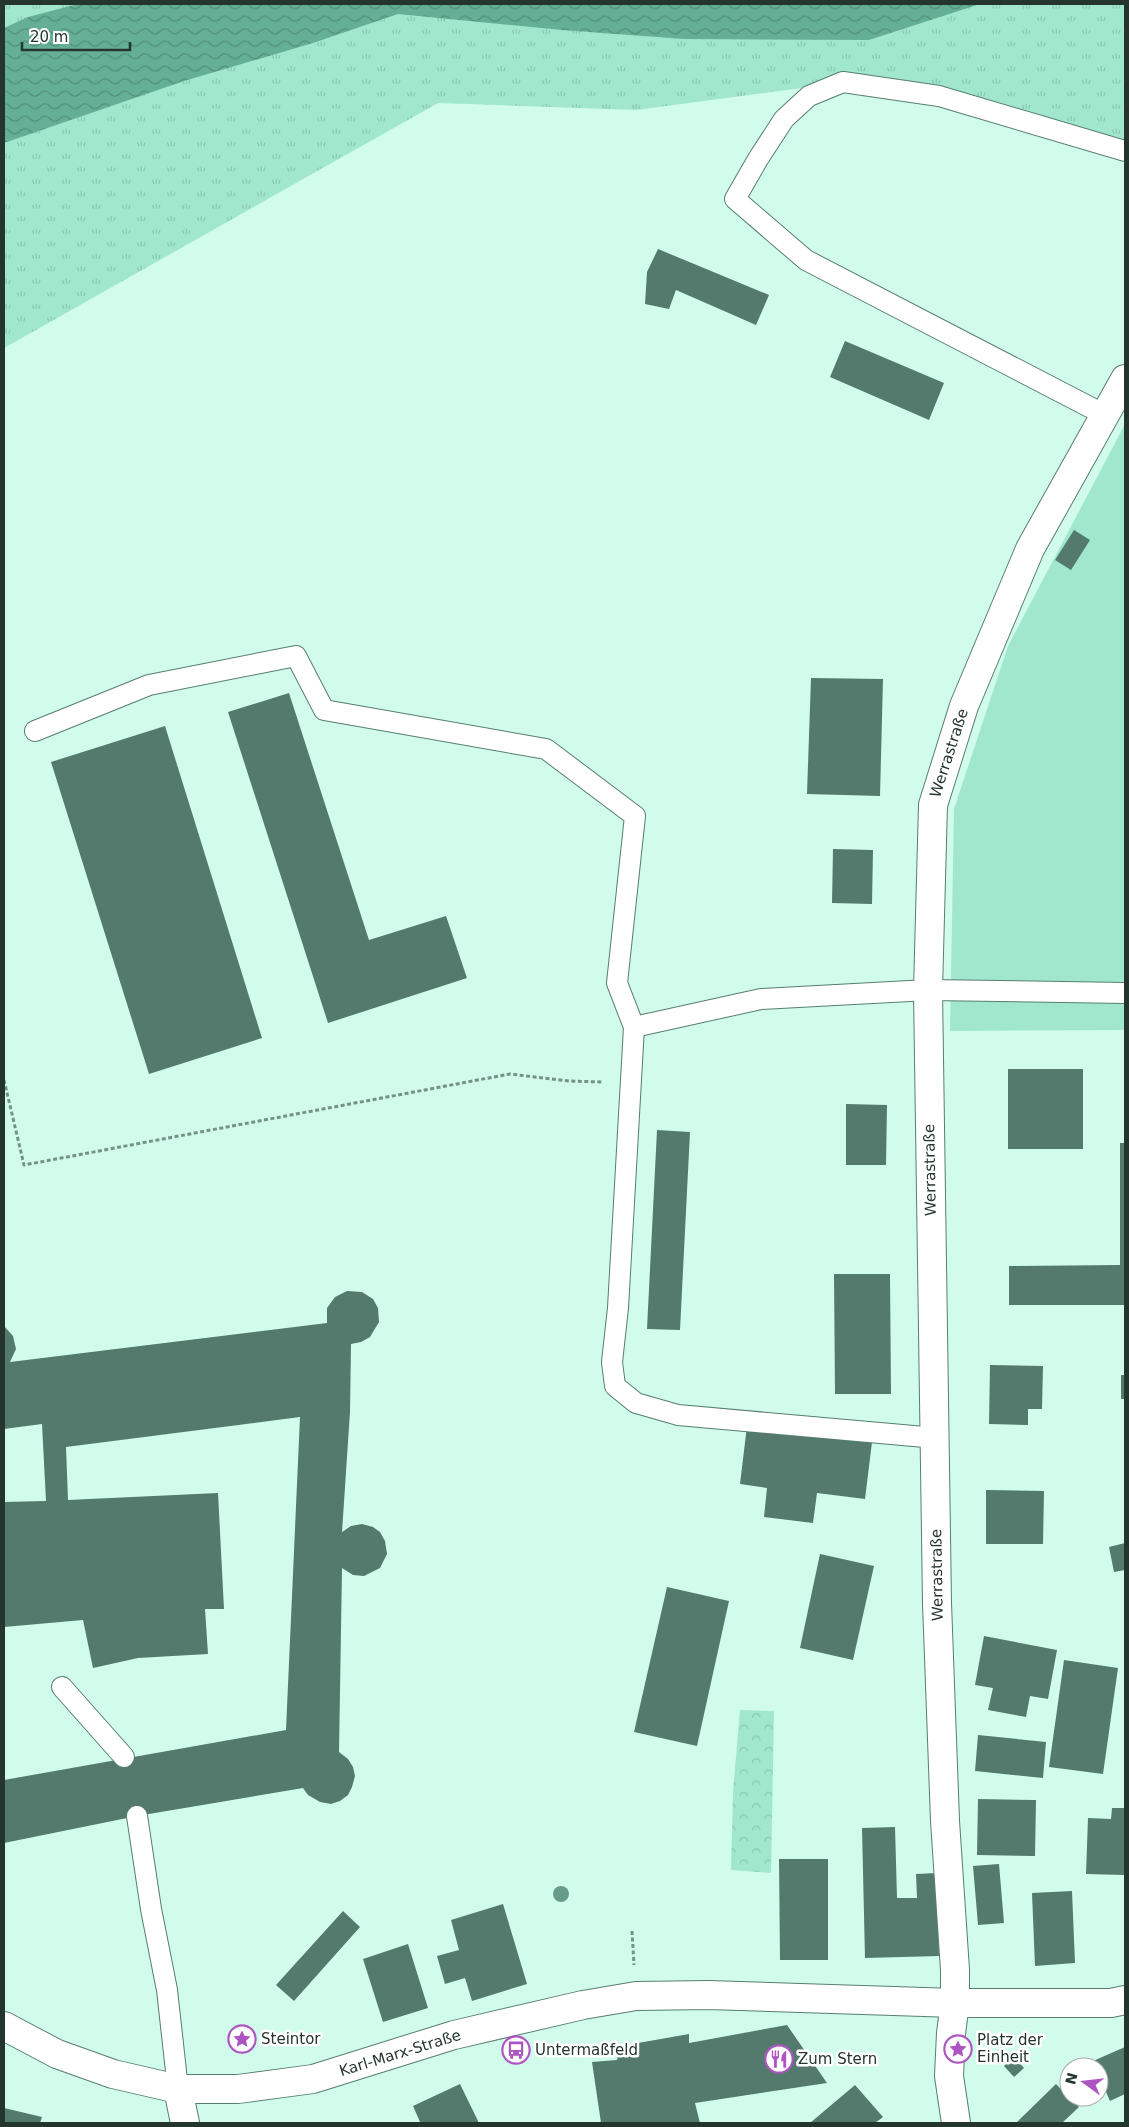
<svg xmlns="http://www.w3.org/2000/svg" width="1129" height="2127" viewBox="0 0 1129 2127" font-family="'DejaVu Sans',sans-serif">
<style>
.grass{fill:url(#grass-tufts)}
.park{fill:url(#park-crowns)}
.pitch{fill:#a0e7ce}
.water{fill:url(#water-waves)}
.building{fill:#537a6c}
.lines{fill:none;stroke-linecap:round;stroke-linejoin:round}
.lane-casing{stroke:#577e70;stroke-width:22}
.street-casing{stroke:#577e70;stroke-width:30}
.path{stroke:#759286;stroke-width:3;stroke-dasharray:4 2.5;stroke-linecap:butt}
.lane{stroke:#fff;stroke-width:20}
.street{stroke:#fff;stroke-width:28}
.tree{fill:#679c8b}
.labels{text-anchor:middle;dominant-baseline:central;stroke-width:5;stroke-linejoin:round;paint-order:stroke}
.street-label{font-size:15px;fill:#24352e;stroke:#fff}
.poi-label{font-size:15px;fill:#24352e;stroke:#fff;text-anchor:start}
</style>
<defs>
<pattern id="grass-tufts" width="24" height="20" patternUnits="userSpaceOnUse" patternTransform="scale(1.25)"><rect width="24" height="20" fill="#a0e7ce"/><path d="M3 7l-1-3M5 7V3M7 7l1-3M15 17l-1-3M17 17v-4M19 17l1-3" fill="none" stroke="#8ac7b1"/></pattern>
<pattern id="park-crowns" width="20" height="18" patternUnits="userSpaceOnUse" patternTransform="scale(1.25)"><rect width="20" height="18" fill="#a0e7ce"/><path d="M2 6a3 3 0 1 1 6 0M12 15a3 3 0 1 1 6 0" fill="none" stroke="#8ac7b1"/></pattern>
<pattern id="water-waves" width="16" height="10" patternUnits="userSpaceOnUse" patternTransform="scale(1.25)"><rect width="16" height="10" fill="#65af96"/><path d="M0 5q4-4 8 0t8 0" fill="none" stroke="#538f7b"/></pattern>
</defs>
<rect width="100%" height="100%" fill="#d1fceb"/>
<path class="grass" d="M4 4H1125V145L885 77 636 110 438 103 4 348Z"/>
<path class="park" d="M740 1710 774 1711 771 1873 731 1870 733 1792Z"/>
<path class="pitch" d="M1125 424V1030L950 1031 954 809 1008 646Z"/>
<path class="water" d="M78 4H980L869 40 684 39 562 30 398 14 313 43 184 81 4 143V28L28 17Z"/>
<path class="building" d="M658 249 769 295 756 325 676 290 669 309 645 304 647 272Z
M845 341 944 383 929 420 830 377Z
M1074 530 1090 540 1071 570 1055 560Z
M811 678 883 679 880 796 807 794Z
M289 693 369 940 446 916 467 978 328 1023 228 712Z
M165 726 262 1038 149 1074 51 762Z
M833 849 873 850 872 904 832 903Z
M1008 1069H1083V1149H1008Z
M846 1104 887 1105 886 1165H846Z
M657 1130 690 1132 680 1330 647 1329Z
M1120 1143H1125V1305H1009V1266L1120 1265Z
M834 1274H890L891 1394H835Z
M347 1291 362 1292 373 1299 378 1308 379 1322 370 1337 361 1342 351 1344 350 1412 342 1532 351 1526 362 1524 373 1527 380 1532 385 1541 387 1554 380 1568 364 1576 353 1575 342 1568 339 1752 348 1759 353 1767 355 1776 352 1787 348 1795 340 1801 331 1804 320 1802 308 1795 303 1788 137 1816 4 1843V1780L286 1730 300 1417 66 1447 68 1500 218 1493 224 1609H205L208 1654 138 1658 93 1668 83 1620 4 1627V1502L46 1501 42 1424 4 1429V1326L13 1336 16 1349 10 1362 327 1323V1308L335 1297Z
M990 1365 1043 1366 1042 1409H1028V1425L989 1424Z
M1121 1375H1125V1399H1121Z
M747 1426 872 1442 865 1499 817 1493 813 1523 764 1517 767 1488 740 1484Z
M986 1490 1044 1491 1043 1544H986Z
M1125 1543V1570L1114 1572 1109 1547Z
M820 1554 874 1566 853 1660 800 1648Z
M667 1587 729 1601 697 1746 634 1732Z
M984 1636 1057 1650 1048 1699 1030 1696 1026 1717 988 1710 993 1688 975 1685Z
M1064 1660 1118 1668 1103 1774 1049 1767Z
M978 1735 1046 1742 1043 1778 975 1771Z
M978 1799 1036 1800 1035 1856 977 1855Z
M1112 1808H1125V1875L1086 1874 1088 1818 1111 1819Z
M895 1827 897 1898H917L916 1874 937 1873 939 1956 865 1958 862 1828Z
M779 1859H828V1960H780Z
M999 1864 1004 1923 978 1925 973 1866Z
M1072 1891 1075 1963 1035 1966 1032 1893Z
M503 1904 527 1984 472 2001 465 1978 445 1984 437 1956 459 1950 451 1920Z
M343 1911 360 1927 294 2001 276 1985Z
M408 1944 428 2008 383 2022 363 1959Z
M787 2025 827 2083 695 2103 700 2123H601L592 2062 617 2060 621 2046 689 2034V2043Z
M1125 2047V2094L1110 2101 1099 2076V2067H1095L1093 2061Z
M1014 2056 1024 2068 1014 2077 1004 2066Z
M460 2084 479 2123H417L420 2122 413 2106Z
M1056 2084 1079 2107 1062 2123H1016Z
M855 2085 883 2117 875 2123H810Z
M4 2108 42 2117 40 2123H4Z"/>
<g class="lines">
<g class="lane-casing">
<path id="lane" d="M1105 415 806 260 735 199 758 159 784 119 809 96 843 82 939 96 1125 151
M35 731 149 685 296 656 324 710 546 749 635 816 617 983 634 1027
M936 1438 678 1415 636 1403 615 1386 612 1362 618 1308 634 1027 761 999 928 990 1125 993
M62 1687 124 1757
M137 1816 151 1909 167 1990 178 2089"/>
</g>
<g class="street-casing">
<path id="street" d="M4 2026 57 2054 113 2074 178 2089H238L313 2079 454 2035 583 2005 636 1996 708 1995 955 2003H1111L1125 2000
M178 2089 185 2123
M956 2123 949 2076 951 2033 955 2003V1970L945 1821 937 1603 928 990 933 805 964 706 1030 549 1125 379"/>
</g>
<path class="path" d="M4 1080 24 1165 510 1074 569 1081 602 1082
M632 1931 634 1965"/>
<use href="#lane" class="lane"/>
<use href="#street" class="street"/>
</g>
<circle class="tree" cx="561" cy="1894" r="8"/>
<defs>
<g id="sight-ring" transform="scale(1.4375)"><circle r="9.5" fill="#fff" stroke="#ad55c1" stroke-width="1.5"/><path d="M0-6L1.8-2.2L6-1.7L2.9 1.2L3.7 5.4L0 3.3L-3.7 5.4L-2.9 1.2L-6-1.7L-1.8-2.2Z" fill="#ad55c1"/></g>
<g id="bus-ring" transform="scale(1.4375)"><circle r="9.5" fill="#fff" stroke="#ad55c1" stroke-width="1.5"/><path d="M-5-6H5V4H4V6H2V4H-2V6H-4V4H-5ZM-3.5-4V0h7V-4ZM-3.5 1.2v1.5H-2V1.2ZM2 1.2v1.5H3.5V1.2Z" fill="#ad55c1"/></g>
<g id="restaurant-ring" transform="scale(1.4375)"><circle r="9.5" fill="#fff" stroke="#ad55c1" stroke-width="1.5"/><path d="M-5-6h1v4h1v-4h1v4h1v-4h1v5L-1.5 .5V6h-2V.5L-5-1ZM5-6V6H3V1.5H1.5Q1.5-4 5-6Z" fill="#ad55c1"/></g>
</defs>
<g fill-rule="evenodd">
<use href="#sight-ring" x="242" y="2039"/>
<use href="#sight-ring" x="958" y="2049"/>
<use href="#bus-ring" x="516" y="2050"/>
<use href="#restaurant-ring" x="779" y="2059"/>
</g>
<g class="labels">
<g class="street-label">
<text transform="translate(949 753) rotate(-72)">Werrastraße</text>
<text transform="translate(930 1170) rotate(-91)">Werrastraße</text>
<text transform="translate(937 1575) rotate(-91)">Werrastraße</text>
<text transform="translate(400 2053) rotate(-17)">Karl-Marx-Straße</text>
</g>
<g class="poi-label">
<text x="261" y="2039">Steintor</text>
<text x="977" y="2040">Platz der<tspan x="977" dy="17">Einheit</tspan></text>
<text x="535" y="2050">Untermaßfeld</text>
<text x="798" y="2059">Zum Stern</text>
</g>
</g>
<rect width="1129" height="2127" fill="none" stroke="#24352e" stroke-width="10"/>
<g transform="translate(1084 2082) rotate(285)"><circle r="24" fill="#ffffff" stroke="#a7aeab"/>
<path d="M0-4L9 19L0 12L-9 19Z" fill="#ad55c1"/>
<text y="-8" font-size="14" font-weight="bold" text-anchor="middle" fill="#24352e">N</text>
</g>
<path d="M22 42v8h108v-8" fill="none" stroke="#24352e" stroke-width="2.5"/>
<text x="30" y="42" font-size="15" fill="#24352e" stroke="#ffffff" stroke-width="4" paint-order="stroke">20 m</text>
</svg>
